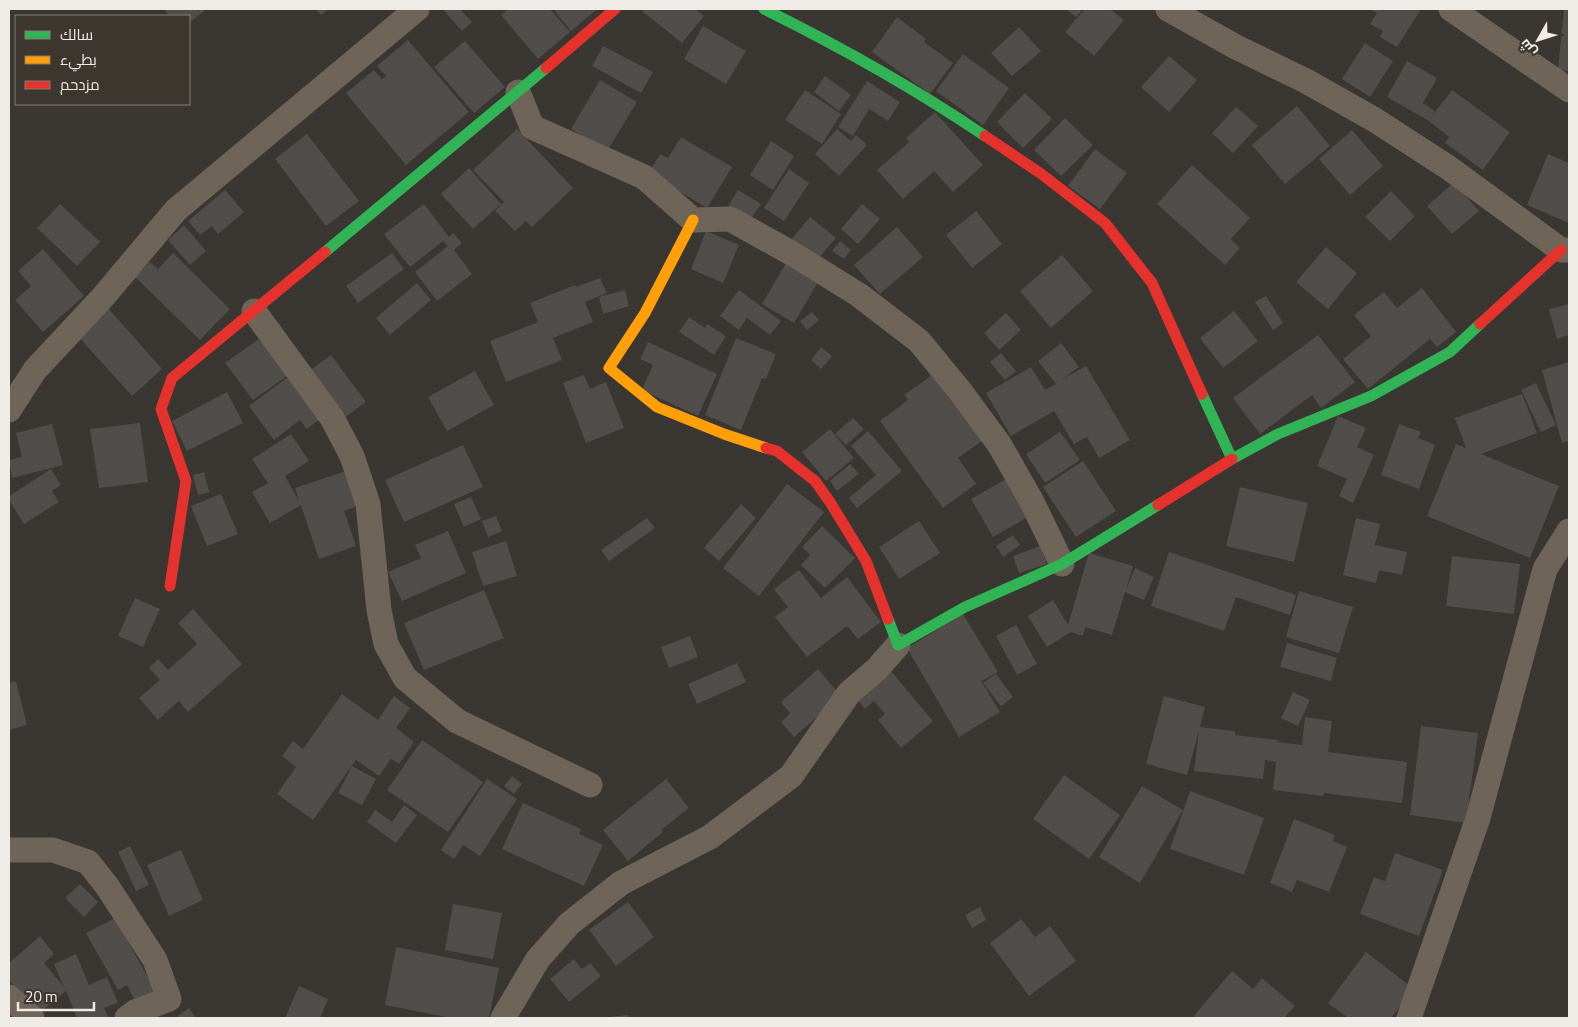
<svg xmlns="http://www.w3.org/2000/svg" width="1578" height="1027" viewBox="0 0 1578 1027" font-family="Georgia,Cairo,serif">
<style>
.building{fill:#504d4a}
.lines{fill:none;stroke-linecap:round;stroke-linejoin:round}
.street{stroke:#6e6458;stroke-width:25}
.fast{stroke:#30b455;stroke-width:11}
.slow{stroke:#ff9f0a;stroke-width:11}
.jam{stroke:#e5322d;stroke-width:11}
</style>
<rect width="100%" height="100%" fill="#3a3632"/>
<path class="building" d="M164 9H207L189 23V16H169Z
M316 9H329L321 15Z
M446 9H460L472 22 462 31 444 11Z
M508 9H550L570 32 538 59 501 15Z
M553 9H597L571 31Z
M644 9H695L704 16 682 43 642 11Z
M1066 9H1083L1076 17Z
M1085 9H1110L1124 20 1094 56 1065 32Z
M1369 9H1416L1420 11 1397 47 1380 37 1383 31 1370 24 1377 13Z
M1564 9H1569V71L1558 70Z
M897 17 926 39 924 42 953 63 930 94 872 52Z
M703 26 746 51 726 84 684 59Z
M1019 27 1041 51 1012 76 991 53Z
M408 40 469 112 406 165 346 93 374 70 382 79 386 76 377 66Z
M465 41 505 87 474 113 434 67Z
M1365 43 1393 61 1370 97 1342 79Z
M603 46 653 72 641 93 592 66Z
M963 54 1009 88 983 125 936 91Z
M1169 56 1197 80 1169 112 1141 87Z
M1407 61 1437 78 1423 103 1435 111 1431 117 1452 90 1510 132 1483 170 1445 143 1449 137 1429 121 1387 97Z
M825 76 851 95 839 111 814 92Z
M600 80 637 102 607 151 571 129Z
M867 81 900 102 888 121 869 109 853 136 838 127Z
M805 90 841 114 822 144 785 120Z
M1025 93 1052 119 1023 148 997 122Z
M1297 106 1330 146 1285 184 1252 145Z
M1236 107 1258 126 1233 153 1212 133Z
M935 112 983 165 953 192 934 171 903 199 877 170 909 142 906 138Z
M1065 118 1093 145 1061 176 1034 150Z
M517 129 573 188 532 227 526 221 515 231 495 211 504 202 473 170Z
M837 129 851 141 856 135 867 145 839 176 815 154Z
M1352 130 1383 166 1350 195 1319 159Z
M307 134 359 201 326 226 275 159Z
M681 137 732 167 707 208 649 173 660 154 668 158Z
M771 141 794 156 773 190 750 175Z
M1095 149 1127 173 1100 209 1068 186Z
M1548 154 1569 163V223L1527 205Z
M1192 165 1250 218 1231 239 1240 248 1225 265 1157 204Z
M469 168 501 204 473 229 441 194Z
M789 169 809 183 784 221 764 208Z
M1454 182 1479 211 1452 234 1427 206Z
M225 190 244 212 218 234 212 226 200 235 188 221Z
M738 190 761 204 749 222 727 208Z
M1391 191 1415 216 1390 241 1365 217Z
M60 204 100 242 77 266 37 228Z
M424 204 449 237 453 233 462 243 454 250 472 274 437 301 415 272 448 246 443 241 410 267 384 234Z
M862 204 880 219 858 244 841 229Z
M976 211 1002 244 972 268 946 235Z
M810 217 836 238 816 261 791 240Z
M184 225 206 251 190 265 168 240Z
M897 227 923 257 880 294 854 265Z
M706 231 739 245 723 283 691 269Z
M840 241 851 250 844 259 832 251Z
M1326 247 1357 273 1328 309 1296 282Z
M43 249 84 296 43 332 15 300 31 286 18 271Z
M173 253 230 309 200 340 135 277 150 262 158 269Z
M392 253 404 269 358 303 346 286Z
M1062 255 1093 291 1051 328 1020 291Z
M786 263 818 282 794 323 762 304Z
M600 278 607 293 585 302 593 322 553 338 562 360 506 382 490 341 538 322 530 303 575 285 576 287Z
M417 283 431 300 390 335 376 318Z
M1422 288 1456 332 1437 347 1430 339 1368 389 1343 359 1371 336 1354 315 1384 292 1397 308Z
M625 290 629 306 603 314 599 297Z
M739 290 781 321 770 335 747 318 739 330 720 316Z
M1266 296 1283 323 1273 330 1255 302Z
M1569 304V335L1557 339 1549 309Z
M108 308 162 369 132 396 77 335Z
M1234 311 1258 341 1223 368 1200 338Z
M812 312 819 320 807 330 800 321Z
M1006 313 1021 330 999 350 984 333Z
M689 317 705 328 707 324 726 336 714 355 679 332Z
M1318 335 1355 382 1321 408 1312 395 1260 434 1233 398Z
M736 338 776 354 766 379 762 378 741 430 705 415Z
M259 339 287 376 253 400 225 363Z
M648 342 717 374 698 416 642 390 653 365 640 359Z
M1061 343 1079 367 1061 380 1086 366 1130 440 1099 458 1087 437 1074 444 1054 411 1011 436 986 393 1031 367 1045 390 1056 384 1038 361Z
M821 347 832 356 821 369 811 360Z
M1001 353 1016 371 1005 380 990 362Z
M331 355 366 402 344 418 309 371Z
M1569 362V441L1562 443 1542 370Z
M475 371 494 405 447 431 428 397Z
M938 371 986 438 958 458 976 484 943 508 880 421 908 400 904 395Z
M584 375 590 389 606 382 624 428 586 443 563 383Z
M288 377 320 419 307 429 300 420 274 440 249 406Z
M1536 383 1556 425 1541 432 1521 390Z
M227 392 243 423 187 451 172 421Z
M1522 394 1537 433 1481 454 1559 486 1530 558 1427 516 1456 444 1466 448 1455 418Z
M1338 416 1366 428 1357 447 1374 455 1353 503 1339 496 1347 479 1317 466Z
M853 418 864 429 846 445 835 434Z
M140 423 148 482 99 488 90 429Z
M52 424 63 465 12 478 9 460 22 457 16 433Z
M1399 424 1421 432 1418 438 1435 445 1419 489 1381 475Z
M830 429 854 458 826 481 802 452Z
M868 431 902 471 857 508 849 498 876 475 851 446Z
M1060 432 1080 460 1045 483 1026 454Z
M291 434 309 461 285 476 299 501 295 488 349 470 361 505 344 511 356 546 319 559 301 505 270 523 252 492 268 483 252 459Z
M463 445 483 487 404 522 385 480Z
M1083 461 1116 511 1076 537 1043 487Z
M850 464 859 474 837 491 830 481Z
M51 469 61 485 52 491 59 502 24 524 9 500V496Z
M204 472 209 492 198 495 193 475Z
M1006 479 1028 517 993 537 971 499Z
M787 484 824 512 759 596 723 568Z
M1240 487 1308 503 1294 562 1226 546Z
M221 494 238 534 207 546 191 506Z
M471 497 481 519 464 527 454 504Z
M741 504 756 518 719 561 704 548Z
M496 516 502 531 488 537 482 521Z
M647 518 655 528 609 561 601 550Z
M1356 518 1380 524 1375 545 1407 552 1402 575 1379 570 1376 583 1343 575Z
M919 521 940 553 899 579 879 547Z
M822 526 855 558 825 588 801 565 810 555 802 547Z
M448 531 466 573 402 601 388 572 421 558 415 545Z
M1013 535 1020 545 1003 557 996 546Z
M506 541 517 576 483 586 472 552Z
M1040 546 1047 564 1019 573 1013 556Z
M1169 552 1296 595 1290 615 1236 597 1224 631 1151 606Z
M1089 553 1133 566 1126 590 1135 568 1154 577 1144 600 1125 592 1112 635 1085 627 1083 636 1071 632 1047 647 1028 616 1053 600 1068 625Z
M1452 556 1520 564 1514 614 1446 606Z
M799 570 821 598 847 577 881 622 858 639 847 626 807 657 775 617 788 607 774 589Z
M484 590 504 638 424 670 404 623Z
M1299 591 1353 607 1339 653 1286 637Z
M135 598 160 609 143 647 118 636Z
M193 609 242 664 188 712 179 701 158 720 139 698 160 680 149 668 158 659 168 670 197 644 178 623Z
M963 614 998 672 982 681 980 679 1000 712 959 737 907 648Z
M1016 625 1037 664 1017 675 996 636Z
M690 636 698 657 669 668 661 647Z
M1287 643 1337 658 1331 681 1280 667Z
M737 663 746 682 697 704 688 684Z
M818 669 841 696 794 737 781 722 790 713 781 702Z
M890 670 933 721 901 748 878 720 885 714 874 701 865 709 856 698Z
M996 674 1013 697 1001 706 983 683Z
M16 681 27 725 9 730V683Z
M1293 692 1310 700 1298 726 1281 718Z
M342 694 378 720 394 696 410 708 396 728 414 742 399 764 391 759 379 776 356 760 313 820 277 794 296 767 282 756 293 741 303 749Z
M1164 696 1205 707 1200 727 1235 731V735L1278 740V742L1302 745 1305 717 1332 721 1328 752 1407 762 1402 803 1324 793 1323 796 1273 790 1276 762 1265 760 1263 779 1194 771 1199 731 1187 775 1146 764Z
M1421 726 1478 733 1466 823 1410 815Z
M422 740 483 782 448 832 387 790Z
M352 766 376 779 362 805 338 793Z
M1064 775 1120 815 1089 859 1033 819Z
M512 776 522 784 514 794 504 786Z
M487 779 517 799 480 856 463 845 454 859 441 850Z
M666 779 689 808 661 830 663 832 628 861 603 830Z
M1142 786 1183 810 1140 883 1099 857Z
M1190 791 1264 818 1244 875 1170 849Z
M523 803 581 829 579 834 603 845 584 886 502 849Z
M404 805 417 815 396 843 367 822 375 810 392 822Z
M1294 819 1335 835 1333 841 1347 847 1329 892 1297 880 1292 892 1270 883Z
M130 846 149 885 136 891 118 852Z
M181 850 203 900 169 916 147 865Z
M1395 853 1443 870 1419 936 1360 914 1374 877 1385 881Z
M80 884 98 902 84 917 65 898Z
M628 902 654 937 616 966 589 930Z
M453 904 502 913 493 959 445 950Z
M980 907 986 920 972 928 965 915Z
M115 918 156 992 136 1003 127 985 118 990 86 933Z
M1021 919 1035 937 1050 926 1076 961 1029 996 990 943Z
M40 936 54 954 44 963 64 987 54 964 76 954 89 985 107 977 118 1003 104 1008 109 1018H77L66 991 38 1014 9 980V963Z
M396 947 499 968 489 1018H451L385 1005Z
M1366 952 1414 989 1391 1018H1348L1328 1003Z
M574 959 582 969 590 963 601 976 569 1002 550 979Z
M1232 971 1253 989 1262 978 1295 1006 1284 1018H1192Z
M299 986 328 999 320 1018H285Z
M189 1008 196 1018H175Z
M628 1015 629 1018H609V1017Z"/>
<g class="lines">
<path class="street" d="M1168 9 1236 47 1306 81 1375 120 1449 168 1561 250H1569
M1451 9 1569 90
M518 92 532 127 644 177 693 220 730 219 793 254 859 295 919 341 960 391 999 444 1032 502 1062 564
M254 311 332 418 352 456 368 504 379 610 386 644 405 678 457 721 590 785
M9 410 35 370 103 297 176 210 417 9
M9 850H53L88 862 107 886 155 960 169 999 135 1012 127 1018
M9 997 32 1018
M503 1018 538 959 569 924 621 883 710 837 791 776 849 693 877 669 898 645
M1409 1018 1478 818 1545 569 1569 531"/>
<path class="fast" d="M764 9C841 47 914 88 985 136
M325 252 546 68
M1202 394 1232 459 1278 434 1371 396 1450 352 1480 324
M888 619 898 645 965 607 1062 564 1158 505"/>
<path class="slow" d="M693 220 645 313 609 368 657 407 724 434 766 448"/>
<path class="jam" d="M546 68 615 9
M985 136 1040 173 1105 223 1152 283 1202 394
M1480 324 1561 250
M766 448 777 451 815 481 830 502 866 561 888 619
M1158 505 1232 459
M170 586 186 481 161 409 172 378 325 252"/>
</g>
<rect width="1578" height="1027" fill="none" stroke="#efebe6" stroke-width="20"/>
<rect x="15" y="15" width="175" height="90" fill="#3d372f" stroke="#847f78"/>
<rect x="25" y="31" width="25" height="8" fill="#30b455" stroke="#847f78"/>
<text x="60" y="40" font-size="15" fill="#efebe6">سالك</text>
<rect x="25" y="56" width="25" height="8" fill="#ff9f0a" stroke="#847f78"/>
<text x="60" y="65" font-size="15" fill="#efebe6">بطيء</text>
<rect x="25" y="81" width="25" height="8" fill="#e5322d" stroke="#847f78"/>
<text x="60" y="90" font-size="15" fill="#efebe6">مزدحم</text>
<g transform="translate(1538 40) rotate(231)" stroke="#3d372f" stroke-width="4" paint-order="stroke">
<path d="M0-4L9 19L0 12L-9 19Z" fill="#efebe6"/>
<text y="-8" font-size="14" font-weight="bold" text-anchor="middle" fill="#efebe6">ش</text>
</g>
<path d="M18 1002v8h76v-8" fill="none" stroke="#efebe6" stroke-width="2.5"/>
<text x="25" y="1002" font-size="15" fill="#efebe6" stroke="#3d372f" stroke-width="4" paint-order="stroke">20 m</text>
</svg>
